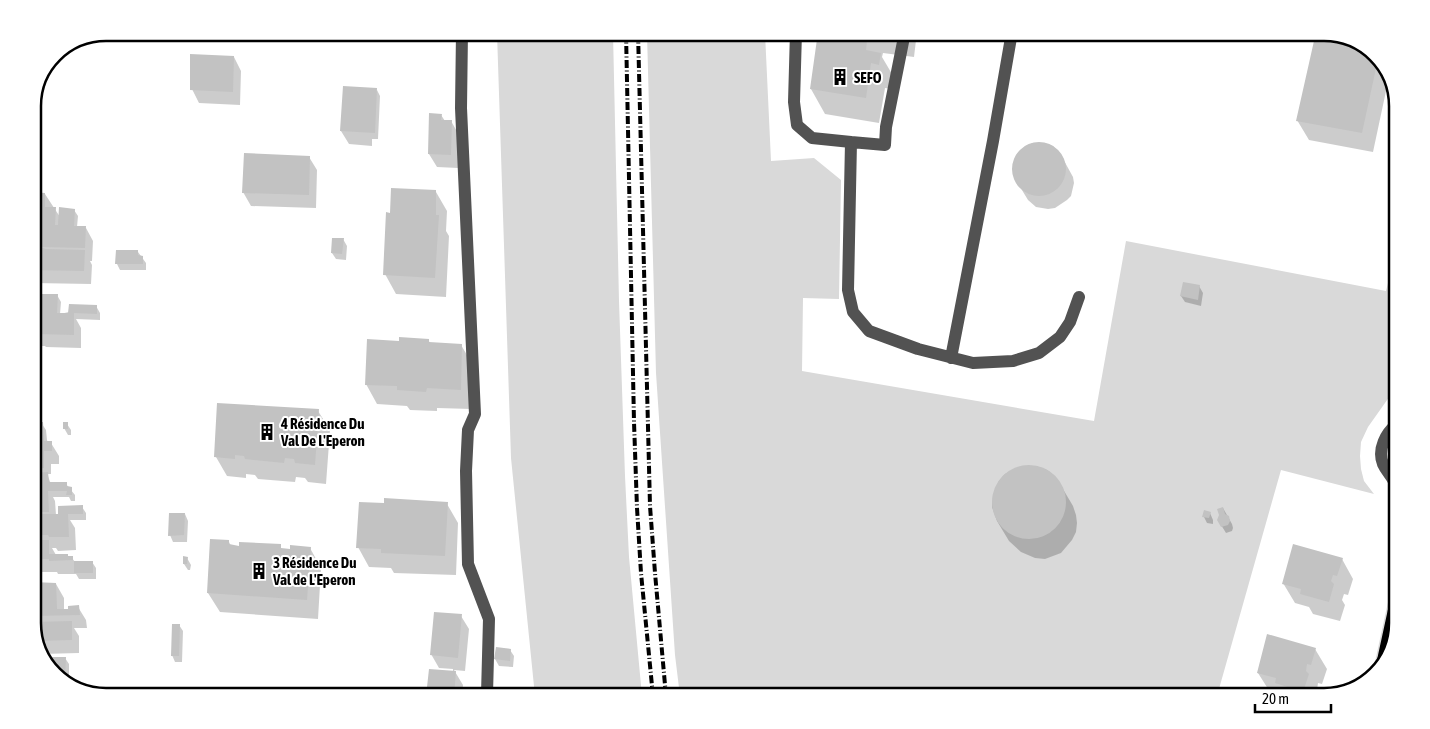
<svg xmlns="http://www.w3.org/2000/svg" width="1430" height="729" viewBox="0 0 1430 729" font-family="'Asap Condensed',sans-serif">
<style>
.green{fill:#d9d9d9}
.shadow{fill:#0003}
.building{fill:#c2c2c2}
.lines{fill:none;stroke-linecap:round;stroke-linejoin:round}
.major-casing{stroke:#dbdbdb;stroke-width:15}
.minor{stroke:#525252;stroke-width:12}
.major{stroke:#000;stroke-width:12}
.rail{stroke:#000;stroke-width:4;stroke-dasharray:8 2.5 1 2.5;stroke-linecap:butt}
.labels{text-anchor:middle;dominant-baseline:central;stroke-width:4;stroke-linejoin:round;paint-order:stroke}
.poi-label{font-size:15px;font-weight:bold;fill:#000;stroke:#fff;text-anchor:start}
.rim{fill:none;stroke:#000;stroke-width:2.5}
</style>
<rect width="100%" height="100%" fill="#fff"/>
<path class="green" d="M497 33H613L619 301 625 476 629 557 642 696H535L511 458Z
M647 33H765L771 161 814 158 841 180 839 299 803 298 802 371 1094 421 1126 241 1386 291 1397 247V386L1368 427 1361 442 1360 456 1361 469 1364 481 1374 494 1281 470 1217 696H680L675 655 656 373Z"/>
<path class="shadow" d="M819 32H917L914 57 883 53 882 57 895 79 893 89 885 88 879 123 825 114 811 89Z
M1324 32 1356 40 1385 65 1389 77 1373 152 1309 140 1297 120Z
M234 57 241 71 240 105 199 103 192 89Z
M377 90 380 96 378 139H372V146L349 144 341 131Z
M441 115 445 121H451L459 135 458 168 437 167 429 154Z
M1033 143H1040L1053 146 1062 157 1073 177 1074 183 1071 196 1067 200 1055 208 1048 209 1036 207 1028 200 1014 177 1013 165 1017 154 1026 146Z
M33 152 35 156V176H33Z
M309 157 317 170 316 208 251 206 243 192Z
M436 192 447 211 446 231 449 236 446 297 396 294 385 274 391 214Z
M33 194H45L60 217 74 210 78 216 77 227 86 228 93 241 92 261H90L92 265 91 284 33 283Z
M343 239 347 246 346 260 336 259 332 253Z
M138 252 146 263V270H120L117 264Z
M1199 286 1203 293 1201 306 1185 302 1181 296Z
M33 295H57L61 302 60 314 96 306 100 313V320L76 319 81 328V348L46 347 45 346H41L37 339H33Z
M1394 321H1397V341H1394L1391 334Z
M428 340 431 344 461 345 473 365 471 409 437 408V411L410 410 407 406 377 404 366 384 401 342Z
M33 406H38L42 412V424L46 430 47 440 48 443H51L59 456V464H51V474H47L51 484H66L75 495V501H71L69 497H53L55 501 56 515 82 507 86 513V520H70L75 528 76 550 58 551 56 548H52L56 555 72 558 75 562H92L96 568V579H79L76 574H58L57 572H33Z
M318 411 330 430 326 484 308 482 305 478 296 477 295 482 258 479 255 475 246 474V478L227 476 216 457Z
M67 424 71 430V435H68L64 428Z
M1036 466 1047 470 1057 479 1073 506 1076 515 1077 523 1076 532 1072 540 1061 553 1045 559 1035 558 1021 552 1009 541 997 521 992 507 993 496 999 481 1005 474 1019 467Z
M447 504 458 523 456 575 394 573 391 568 369 567 358 547Z
M1223 508 1232 524 1233 528 1232 531 1226 533 1218 520Z
M1210 513 1213 520V524L1207 523 1204 517Z
M185 514 188 521 187 542H173L170 535Z
M229 542 231 546 240 547 280 546 282 550 310 548 321 568 318 619 220 612 208 593Z
M187 558 191 565 190 570H188L184 564Z
M1342 559 1353 579 1348 595 1344 594 1342 600 1345 605 1340 621 1313 614 1309 607 1295 603 1283 583Z
M33 584H56L64 598V610L78 607 86 620 87 628H74L79 636V653L42 654 33 628Z
M461 616 469 629 465 671 454 670 463 685 462 696H427L430 670 453 672V669L439 668 431 654Z
M179 625 183 631 182 662H175L172 655Z
M1315 649 1327 669 1322 684 1318 683 1317 690 1319 694V696H1284L1270 692 1258 673Z
M510 650 514 656 513 667 499 666 495 659Z
M43 658H65L69 664V680L73 688 45 664Z"/>
<path class="building" d="M818 32H868L866 50 881 53 879 65 871 63 866 98 810 89Z
M1316 32H1324L1356 40 1378 59 1362 133 1296 121Z
M190 54 234 56 233 92 190 90Z
M343 86 377 88 375 133 340 131Z
M429 113 442 114 441 120H452L451 155 428 154Z
M1012 169a27 27 0 1 1 54 0a27 27 0 1 1-54 0Z
M244 153 310 156 309 195 242 193Z
M391 188 436 190V215H439L435 278 383 275 386 212 390 213Z
M33 192 45 193V207H56L55 225H58L59 207 75 209 74 226H86L85 248 40 247 46 249 85 250 84 271 33 270V247H39V240H33Z
M332 238H344L342 254 331 253Z
M116 250H138V255L143 256V264H115Z
M1183 282 1200 285 1198 300 1180 296Z
M33 294H58L57 313H68L69 304 97 305V314L74 313V335L37 334V333H33V312H40V308H33Z
M1393 319 1397 320V336L1389 335Z
M399 337 429 339V342L462 344 461 390 427 388 426 392 397 390V386L365 385 367 339 399 341Z
M217 403 319 409 315 465 295 463 294 459 285 458 284 463 245 459 244 456 235 455V459L214 457Z
M39 404V422H43L44 441H52V451H44V468L33 469V405Z
M63 422H68V429H63Z
M992 502a37 37 0 1 1 74 0a37 37 0 1 1-74 0Z
M48 472 49 482H67V486L72 487V495H66L67 491H48L49 512H33V473Z
M384 498 448 502 445 556 381 553V549L356 548 359 502 384 503Z
M83 505V514H68L69 537H49L48 535H33V514H58V506Z
M1223 507 1225 514 1229 516 1230 521 1228 525 1221 527 1217 520 1219 515 1217 509Z
M1204 510 1211 512 1209 518 1202 517Z
M169 513H185L184 535 168 536Z
M210 539 229 540V544L239 546V542L281 544V548L290 549V545L311 547 307 600 207 593Z
M33 540H49V554H68V556H73V560L49 561V559H33Z
M1293 544 1343 558 1337 576 1333 575 1331 581 1334 584 1329 602 1300 594 1301 589 1282 584Z
M183 556 188 557 187 564H183Z
M74 561H93V573H74Z
M33 582 56 583 57 609H68V606L79 605 80 615 33 616Z
M434 612 462 614 458 658 430 655Z
M72 621V640L37 641 33 628V622Z
M172 624H180L179 656H171Z
M1267 634 1316 648 1311 665 1307 664 1306 671 1309 674 1303 692 1275 683 1276 678 1257 673Z
M496 647 511 649 510 661 494 659Z
M43 657H66L65 682 45 664Z
M429 669 456 671 454 696H426Z"/>
<g class="lines">
<g class="major-casing">
<path id="major" d="M1382 665 1397 596"/>
</g>
<path class="minor" d="M462 32 461 108 475 414 468 430 466 471 468 564 489 619 487 694
M796 32 794 102 797 125 812 138 851 142 848 290 853 312 869 331 918 349 973 363 1013 361 1039 353 1060 337 1070 322 1079 297
M851 142 885 145 886 127 905 32
M951 358 993 141 1012 32
M1397 424C1386 433 1377 449 1383 464 1387 473 1394 477 1397 489"/>
<use href="#major" class="major"/>
<path class="rail" d="M626 32 634 422 637 508 641 573 653 696
M638 32 650 506 655 573 666 696"/>
</g>
<defs>
<g id="building-bare" transform="scale(1.35)"><path d="M-4-6H4V6H1V3H-1V6H-4ZM-2.5-4.3h1.7v1.8h-1.7ZM.8-4.3h1.7v1.8H.8ZM-2.5-1h1.7V.8h-1.7ZM.8-1h1.7V.8H.8Z" fill="#000" stroke="#fff" stroke-width="2.5" paint-order="stroke"/></g>
</defs>
<g fill-rule="evenodd">
<use href="#building-bare" x="840" y="77"/>
<use href="#building-bare" x="267" y="432"/>
<use href="#building-bare" x="259" y="571"/>
</g>
<g class="labels">
<g class="poi-label">
<text x="854" y="77">SEFO</text>
<text x="281" y="423">4 Résidence Du<tspan x="281" dy="17">Val De L'Eperon</tspan></text>
<text x="273" y="562">3 Résidence Du<tspan x="273" dy="17">Val de L'Eperon</tspan></text>
</g>
</g>
<path d="M0 0H1430V729H0ZM106 41H1324A65 65 0 0 1 1389 106V623A65 65 0 0 1 1324 688H106A65 65 0 0 1 41 623V106A65 65 0 0 1 106 41Z" fill="#fff" fill-rule="evenodd"/>
<path class="rim" d="M106 41H1324A65 65 0 0 1 1389 106V623A65 65 0 0 1 1324 688H106A65 65 0 0 1 41 623V106A65 65 0 0 1 106 41Z"/>
<path d="M1255 704v8h76v-8" fill="none" stroke="#000000" stroke-width="2.5"/>
<text x="1262" y="704" font-size="15" fill="#000000" stroke="#ffffff" stroke-width="4" paint-order="stroke">20 m</text>
</svg>
